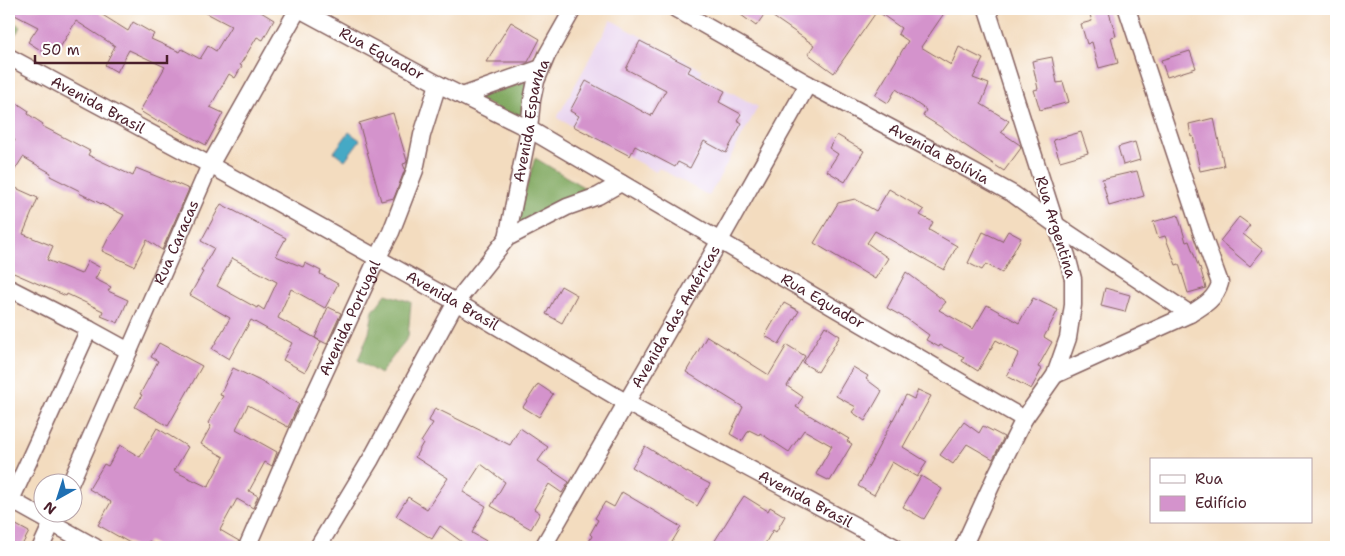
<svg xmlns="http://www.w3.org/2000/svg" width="1345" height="556" viewBox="0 0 1345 556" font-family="'Shantell Sans',sans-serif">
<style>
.built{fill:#e8d2ee}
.forest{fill:#81a960;stroke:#666446}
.water{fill:#45a9c5;stroke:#486478}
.building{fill:#d493cc;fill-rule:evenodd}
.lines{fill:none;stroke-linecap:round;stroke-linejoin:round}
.minor-casing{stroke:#85615f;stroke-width:19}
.minor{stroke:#fff;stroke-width:16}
.labels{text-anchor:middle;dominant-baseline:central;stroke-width:4;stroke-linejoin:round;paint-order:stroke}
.street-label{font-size:15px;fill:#4a1f2b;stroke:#fff}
</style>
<rect width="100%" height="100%" fill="#fff"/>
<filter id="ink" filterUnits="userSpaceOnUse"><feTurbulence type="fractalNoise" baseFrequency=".02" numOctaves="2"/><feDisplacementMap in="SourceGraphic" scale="10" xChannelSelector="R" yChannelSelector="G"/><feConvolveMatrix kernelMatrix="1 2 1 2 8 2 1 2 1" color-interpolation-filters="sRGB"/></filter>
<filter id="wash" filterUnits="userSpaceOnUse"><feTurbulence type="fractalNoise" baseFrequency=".0096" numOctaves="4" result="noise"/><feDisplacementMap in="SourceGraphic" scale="20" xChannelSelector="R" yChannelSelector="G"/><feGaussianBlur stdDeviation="1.12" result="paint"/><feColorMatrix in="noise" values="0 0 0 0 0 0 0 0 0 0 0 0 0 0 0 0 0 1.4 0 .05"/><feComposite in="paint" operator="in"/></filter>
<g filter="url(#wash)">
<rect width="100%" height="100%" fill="#f3dcbf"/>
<path class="built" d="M611 20 702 70 700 75 758 107 709 196 659 168 656 172 557 118Z"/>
<path class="forest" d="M9 19 21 27 9 43Z
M526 82 524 121 475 98Z
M535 158 590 191 515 227Z
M386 294 411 302 408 337 380 374 358 360 369 333 373 311Z"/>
<path class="water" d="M349 132 360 140 345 160 334 152Z"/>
<g id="blocks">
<path class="building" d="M9 9H93L128 31 133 22 154 34 151 39 180 52 182 49 200 59 208 46 216 51 231 26 199 9H256L274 20 263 40 257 37 240 65 242 66 235 78 229 74 210 107 223 113 206 145 159 120 158 122 140 111 165 67 129 50 117 72 105 65 115 46 76 21 58 51 50 46 45 53 28 42 38 27 9 12Z
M733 9H947L921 47 951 65 959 47 983 59 973 78 989 84 981 104 1009 121 1001 132 1020 145 1021 148 1004 171 963 144 947 131 923 116 926 110 896 89 888 103 875 95 908 41 898 34 901 28 877 11 834 73 808 54 814 45 766 12 756 26Z
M1088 9H1108L1116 36 1111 37 1118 63 1099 68 1092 42 1087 44 1081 24 1092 21Z
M511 22 540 39 528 62H486Z
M640 41 691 67 688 72 725 91 719 102 741 114 737 120 742 123 726 153 704 141 690 168 678 162 675 167 635 146 630 156 573 126 579 116 570 111 586 81 651 116 666 90 626 69Z
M1190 51 1196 68 1167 77 1161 60Z
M1052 57 1057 83 1063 82 1069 102 1040 110 1034 90 1038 89 1032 61Z
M14 101 29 111 28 114 43 124 42 126 90 151 88 155 133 176 136 168 173 183V182L189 189 162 250 147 240 134 266 102 251 108 239 124 215 79 193 80 191 50 176 51 173 23 157 9 179V150L15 140 9 137V109Z
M393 113 407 161 406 163 403 164 405 169 394 198 381 201 359 123Z
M1214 118 1224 166 1200 171 1193 136 1191 137 1189 124Z
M1081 132 1088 153 1060 161 1053 140Z
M837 135 864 151 845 182 827 171 838 154 829 148Z
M1135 142 1140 160 1123 165 1118 147Z
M1137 171 1144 196 1109 206 1102 179Z
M9 185 38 198 23 234 53 246 47 260 81 274 88 261 101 268 95 279 111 287 108 291 128 300 118 323 101 316 103 311 67 294 66 296 9 271Z
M889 189 924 210 920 215 933 222 929 230 957 246 944 270 875 231 867 243 888 258 875 279 814 243 838 203 855 199 876 211Z
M221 204 286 238 276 256 303 267 305 263 321 271 320 274 338 284 325 308 291 289 278 318 315 338 328 307 341 313 327 344 315 338 321 342 305 372 283 360 292 343 251 320 229 359 212 349 230 318 190 295 203 272 201 271 214 248 201 241ZM232 258 277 282 264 310 258 306 257 308 217 286Z
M1178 215 1186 242 1189 241 1199 268 1200 267 1206 288 1188 293 1179 264 1176 265 1165 236 1158 238 1153 222Z
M1239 217 1250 225 1243 234 1263 250 1250 266 1220 241Z
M1008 231 1021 238 1002 273 986 264 982 270 968 263 983 232 1002 241Z
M906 272 946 302 939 310 973 329 987 305 1019 323 1033 298 1058 310 1044 337 1052 342 1038 367 1042 369 1031 389 1007 376 1019 353 996 340 978 371 962 361 964 357 940 345 939 347 926 340 929 335 907 319 887 308Z
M561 286 577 295 562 323 546 314Z
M1105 288 1130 295 1125 312 1101 306Z
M784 303 799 311 779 344 765 336Z
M825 326 840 336 818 372 803 363Z
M707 336 769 375 787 345 805 356 787 386 803 397 796 407 849 439 847 441 852 444 830 481 816 474 832 446 804 430 789 452 760 433 759 435 749 430 742 441 730 434 743 407 686 372Z
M159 343 202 366 168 426 135 407 142 395 140 394 158 361 151 357Z
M853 367 868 376 866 379 882 391 865 421 852 412 856 407 836 396Z
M233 368 260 381 299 404 288 427 248 405 236 429 277 452 272 466 265 462 249 491 258 496 253 508 237 499 220 530 239 541 237 547H159L149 541 145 547H137L98 525 111 502 89 489 104 464 108 466 120 445 140 457 157 428 188 447 174 471 208 487 224 457 201 444 211 426 208 423 223 396 220 395Z
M538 384 553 394 539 417 523 407Z
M918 390 931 396 903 447 927 462 917 477 892 462 874 495 858 486 906 395 914 399Z
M435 408 510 445 520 428 548 447 538 461 569 482 562 493 549 484 534 509 540 513 531 529 491 506 505 482 481 464 463 492 486 506 472 533 497 547H469L440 526 432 539 396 516 408 497 427 509 448 478 415 457 423 443 421 442 433 423 429 421Z
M964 422 979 433 983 426 1004 437 993 459 967 444 953 464 940 455Z
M645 446 685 471 710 484 697 506 632 467Z
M921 476 942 489 924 519 903 507Z
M622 492 681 527 669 547H586L592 536 590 534 598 520 595 518 605 502 614 507Z
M744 496 768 511 770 507 785 516 776 532 773 530 763 547H711L731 515Z
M9 521 29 532 21 547 9 541Z"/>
</g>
</g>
<g filter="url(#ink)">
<use href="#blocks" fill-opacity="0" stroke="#85615f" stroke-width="1"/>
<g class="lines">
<g class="minor-casing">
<g id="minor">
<path id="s1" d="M299 9 438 84 529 129 1024 419"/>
<path id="s2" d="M676 9 808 84 975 173 1013 194 1056 225 1190 314"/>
<path id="s3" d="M9 57 210 165 456 302 627 403 895 547"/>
<path d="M462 96 541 68"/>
<path id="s4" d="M507 238 529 129 532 100 536 81 547 55 573 9"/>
<path d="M9 288 89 329 129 351"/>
<path d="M1055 375 1190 314C1203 306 1216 299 1220 283L1201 231 1127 9"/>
<path id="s5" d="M70 484 129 351 210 165 298 9"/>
<path d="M9 499 95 547"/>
<path d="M11 500 89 329"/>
<path d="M41 547 56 514"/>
<path id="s6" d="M247 547 303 419 377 259 391 232 415 170 422 135 438 84"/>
<path d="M318 547 371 459 456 302 507 238 567 207 598 196 621 183"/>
<path id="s7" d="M543 547 719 242 808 84"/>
<path d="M963 547 997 473 1024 419 1055 375 1068 338 1073 305V279L1067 256 1056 225 987 9"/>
</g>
</g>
<use href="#minor" class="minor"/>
</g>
</g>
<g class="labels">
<g class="street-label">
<text stroke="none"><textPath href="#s1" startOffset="94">Rua Equador</textPath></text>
<text stroke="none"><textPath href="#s3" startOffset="101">Avenida Brasil</textPath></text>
<text stroke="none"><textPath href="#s4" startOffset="120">Avenida Espanha</textPath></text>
<text stroke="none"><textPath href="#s2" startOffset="300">Avenida Bolívia</textPath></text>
<text transform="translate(1056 227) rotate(73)">Rua Argentina</text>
<text stroke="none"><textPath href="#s5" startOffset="264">Rua Caracas</textPath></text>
<text stroke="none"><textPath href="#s3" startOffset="506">Avenida Brasil</textPath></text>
<text stroke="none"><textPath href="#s1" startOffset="600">Rua Equador</textPath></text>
<text stroke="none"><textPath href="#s7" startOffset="266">Avenida das Américas</textPath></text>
<text stroke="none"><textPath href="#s6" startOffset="251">Avenida Portugal</textPath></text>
<text stroke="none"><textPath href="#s3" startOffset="911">Avenida Brasil</textPath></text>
</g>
</g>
<rect width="1345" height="556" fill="none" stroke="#fff" stroke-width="30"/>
<rect x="1150" y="458" width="162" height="65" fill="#ffffff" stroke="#b7a5aa"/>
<rect x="1160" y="475" width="25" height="8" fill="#ffffff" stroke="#b7a5aa"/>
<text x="1195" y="484" font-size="15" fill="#4a1f2b">Rua</text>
<rect x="1160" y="496" width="25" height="15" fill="#d493cc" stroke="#b7a5aa"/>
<text x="1195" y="508" font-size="15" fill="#4a1f2b">Edifício</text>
<g transform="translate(58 498) rotate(219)"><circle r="24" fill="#ffffff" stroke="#b7a5aa"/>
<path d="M0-4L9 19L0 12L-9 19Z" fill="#1f6fb2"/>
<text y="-8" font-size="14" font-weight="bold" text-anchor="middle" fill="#4a1f2b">N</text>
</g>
<path d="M35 55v8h132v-8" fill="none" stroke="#4a1f2b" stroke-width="2.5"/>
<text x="42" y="55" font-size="15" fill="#4a1f2b" stroke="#ffffff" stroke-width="4" paint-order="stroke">50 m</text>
</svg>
